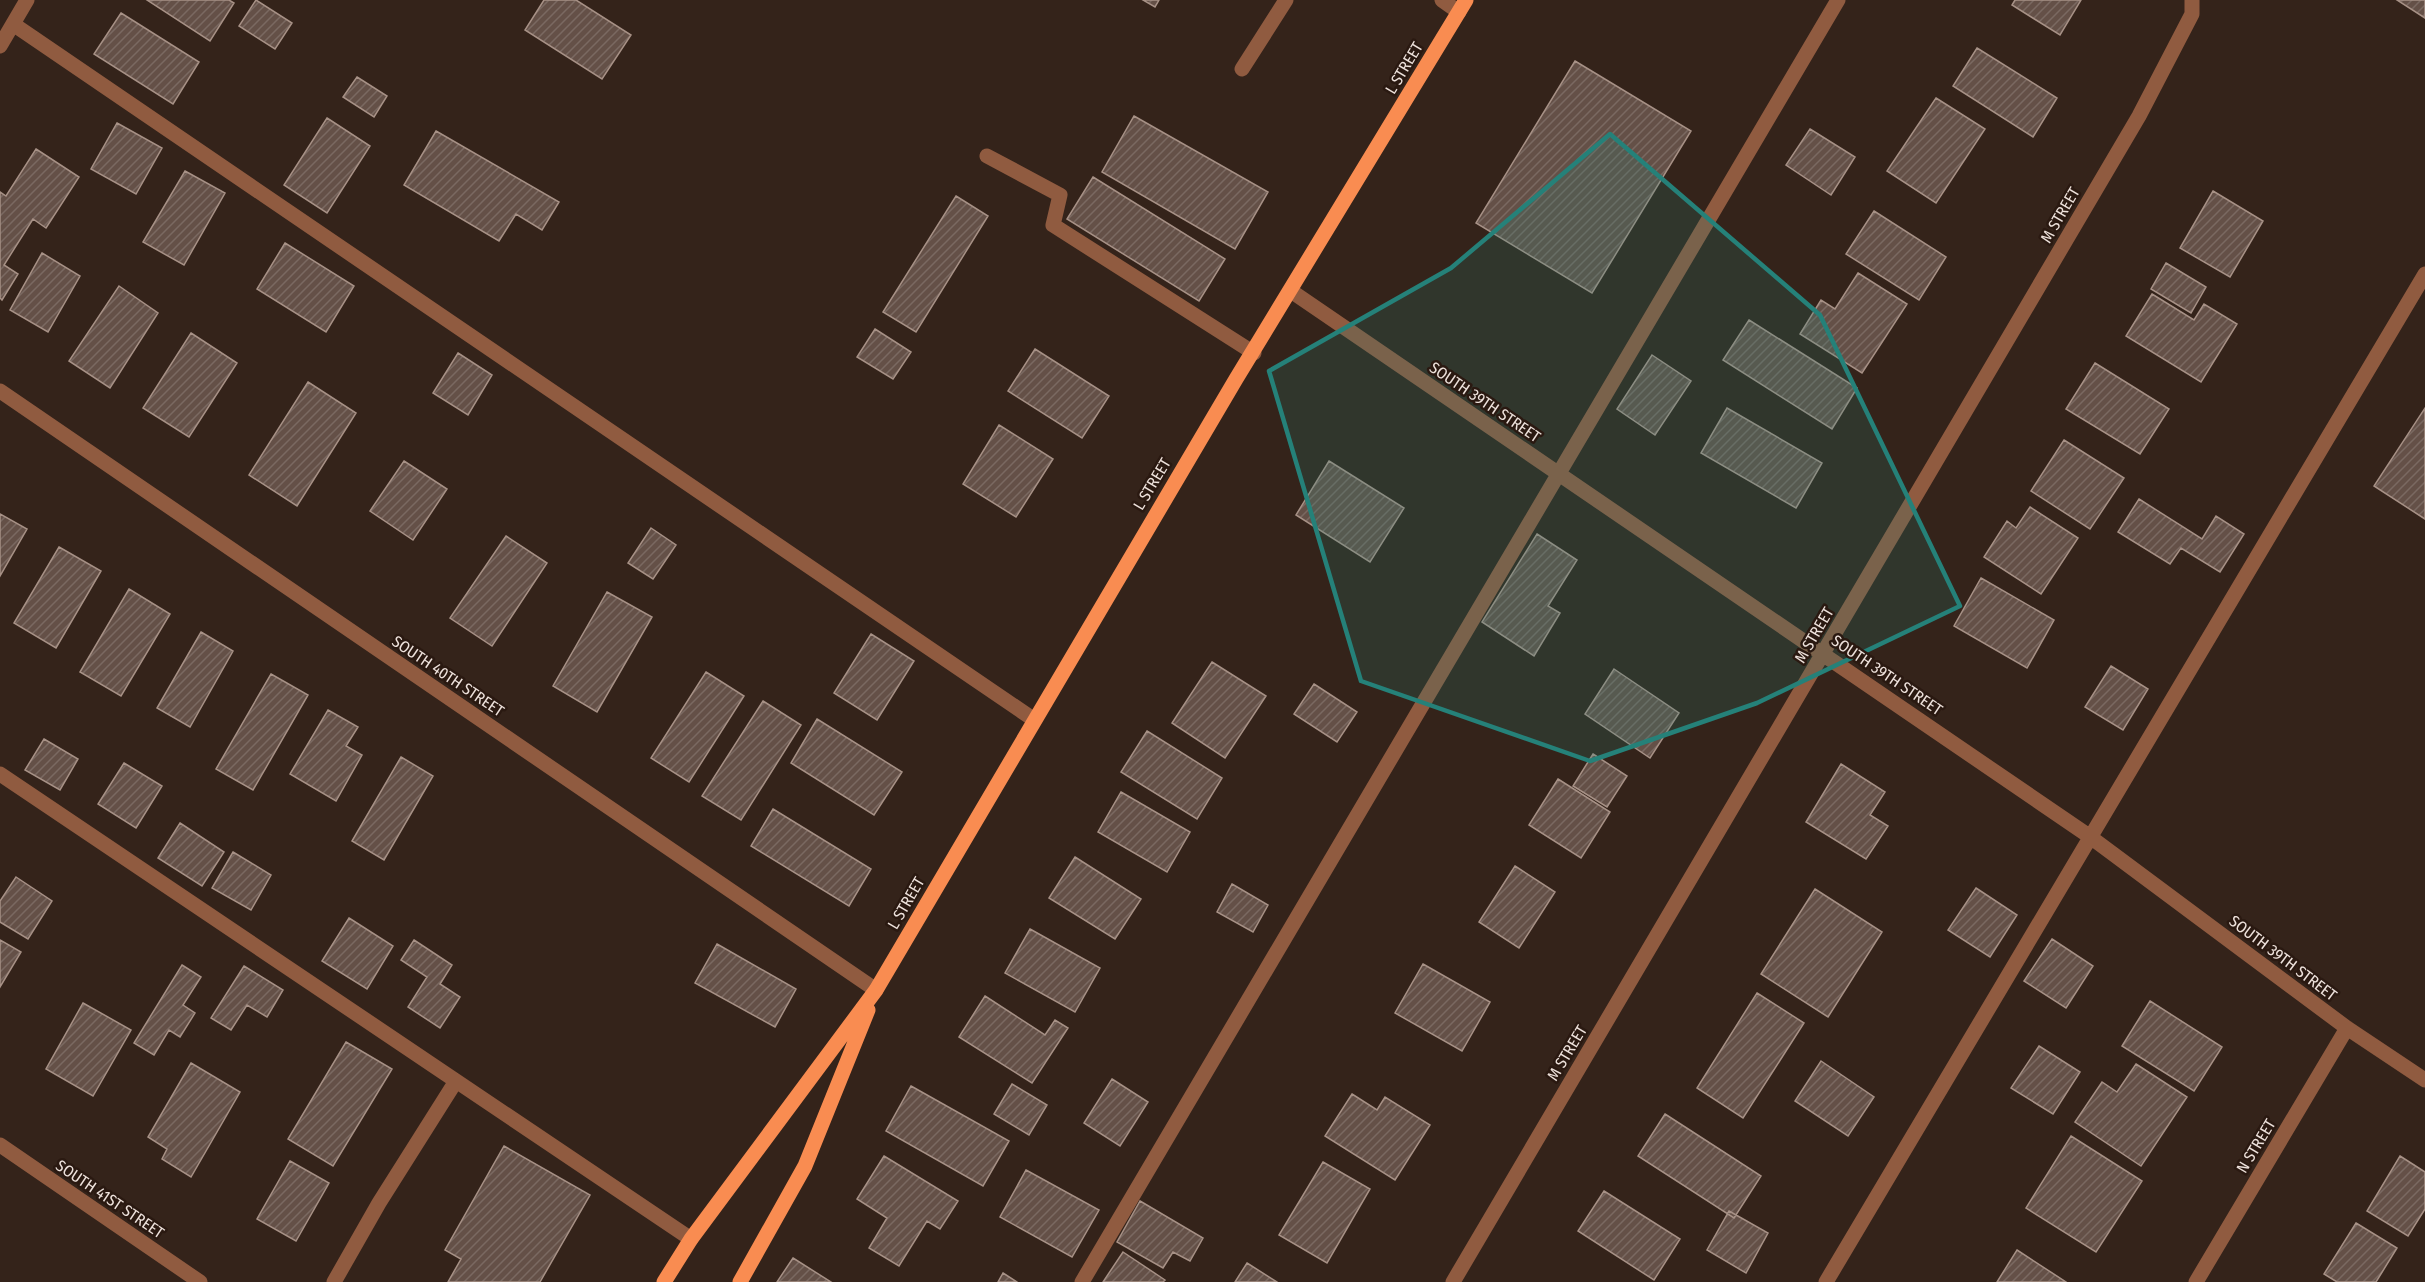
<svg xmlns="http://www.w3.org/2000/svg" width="2425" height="1282" viewBox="0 0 2425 1282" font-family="'Fira Sans Condensed',sans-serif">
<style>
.building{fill:url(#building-hatch);stroke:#a79186;stroke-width:1.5}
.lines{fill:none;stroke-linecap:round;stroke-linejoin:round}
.minor{stroke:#905b40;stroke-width:15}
.major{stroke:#f98c51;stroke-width:15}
.marked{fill:#258179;fill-opacity:0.2;stroke:#258179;stroke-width:4.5;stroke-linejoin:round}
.labels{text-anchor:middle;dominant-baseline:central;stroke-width:5;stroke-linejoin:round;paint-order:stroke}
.street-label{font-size:16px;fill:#eee2dc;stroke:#2a1911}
</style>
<defs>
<pattern id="building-hatch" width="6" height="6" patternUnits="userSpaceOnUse" patternTransform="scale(1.5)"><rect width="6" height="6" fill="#645047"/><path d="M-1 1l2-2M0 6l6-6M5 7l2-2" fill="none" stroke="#7a6961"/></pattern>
</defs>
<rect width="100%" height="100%" fill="#34231a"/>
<path class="building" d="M147 0H229L234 3 210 41Z
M256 0 292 23 275 49 239 26Z
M544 0H576L631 35 602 79 525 30Z
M1143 0H1159L1155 7Z
M2015 0H2081L2060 35 2012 5Z
M2397 0H2425V18Z
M121 13 199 62 173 104 94 54Z
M1977 48 2057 98 2033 137 1953 86Z
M1575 61 1691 131 1592 293 1476 223Z
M357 77 387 96 374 117 343 97Z
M1936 98 1985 129 1936 203 1887 171Z
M1134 116 1268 192 1235 249 1102 172Z
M327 118 370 146 327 213 284 185Z
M117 123 162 148 136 194 91 169Z
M1810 129 1855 157 1831 195 1786 165Z
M436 131 559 202 542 230 516 214 499 241 404 185Z
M36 149 79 177 46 228 33 219 4 265 18 274 2 300 0 298V192L6 196Z
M185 171 225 193 184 265 143 242Z
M1093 177 1225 259 1199 301 1067 219Z
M2213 191 2263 221 2230 277 2180 248Z
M956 196 988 216 916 332 883 312Z
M1874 211 1946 257 1919 300 1846 254Z
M285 243 354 286 326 332 257 289Z
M42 253 80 276 48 332 10 310Z
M2166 263 2206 287 2191 313 2151 289Z
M1858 273 1907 304 1862 373 1800 334 1821 300 1835 309Z
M119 286 158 313 110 388 69 361Z
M2152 294 2194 320 2204 304 2237 324 2201 382 2126 336Z
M1749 320 1857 388 1832 429 1723 360Z
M875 329 911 352 893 379 857 357Z
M191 333 237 363 189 437 143 408Z
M1035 349 1109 396 1082 438 1008 391Z
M458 353 492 375 468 415 433 393Z
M1652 355 1691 381 1655 435 1617 409Z
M2095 363 2169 409 2140 454 2066 409Z
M308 382 356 413 297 506 249 475Z
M1727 408 1822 463 1796 508 1701 453Z
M2425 408V519L2374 486Z
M999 425 1053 459 1016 517 963 484Z
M2064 440 2124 478 2090 529 2031 491Z
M404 461 447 489 413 540 370 511Z
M1329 461 1404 508 1370 562 1296 515Z
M2139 499 2202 539 2216 516 2244 534 2220 572 2181 548 2170 564 2118 532Z
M2030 507 2078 538 2041 594 1984 557 2007 521 2016 528Z
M0 514 27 529 0 576Z
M651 528 676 545 653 579 628 563Z
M1537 534 1577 560 1548 606 1560 613 1534 656 1482 622Z
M506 536 547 563 492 646 450 618Z
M59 547 101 571 56 648 14 623Z
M1981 578 2054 620 2027 668 1954 626Z
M129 589 170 614 121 696 80 672Z
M607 592 652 617 597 712 553 686Z
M201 632 233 651 190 727 157 708Z
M871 634 914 661 877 720 834 693Z
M1212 662 1266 696 1225 758 1172 723Z
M2111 666 2148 689 2123 730 2085 707Z
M1614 669 1679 713 1650 758 1585 714Z
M706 672 744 696 689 782 651 758Z
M271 674 308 695 253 790 216 769Z
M1314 684 1357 712 1337 742 1294 714Z
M763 701 801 725 741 820 702 796Z
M328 710 358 727 346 746 362 755 336 801 290 774Z
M817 719 902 772 874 815 791 763Z
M1147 731 1222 778 1197 819 1121 772Z
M44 739 78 759 60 790 25 770Z
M1593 754 1627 776 1607 807 1573 786Z
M401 757 433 776 384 860 352 841Z
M124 763 162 786 136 828 98 804Z
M1841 764 1885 792 1870 815 1888 826 1866 859 1806 822Z
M1558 779 1610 812 1581 858 1529 825Z
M1121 792 1190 832 1167 872 1098 832Z
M773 809 871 869 849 906 751 846Z
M180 823 224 852 202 886 158 858Z
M233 852 271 875 251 910 212 888Z
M1075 857 1141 899 1115 939 1049 898Z
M1515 866 1555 892 1519 948 1479 922Z
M16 877 52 901 28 939 0 922V901Z
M1232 884 1268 905 1253 932 1217 912Z
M1976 888 2017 915 1990 957 1948 930Z
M1815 889 1882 932 1828 1017 1761 974Z
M349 918 393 946 367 989 322 961Z
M1030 929 1100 968 1075 1012 1005 973Z
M2052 939 2093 966 2066 1008 2024 981Z
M0 940 21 952 0 987Z
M414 940 452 965 440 984 460 997 440 1028 408 1007 427 977 401 960Z
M717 944 796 989 775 1027 695 983Z
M1423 964 1490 1002 1462 1051 1395 1013Z
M182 965 201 977 183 1005 195 1013 180 1037 169 1030 154 1055 134 1043Z
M244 966 283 990 267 1017 247 1005 231 1030 211 1018Z
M1757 993 1804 1023 1743 1118 1697 1088Z
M985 996 1045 1035 1055 1020 1068 1028 1032 1083 959 1037Z
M2150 1001 2222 1047 2194 1091 2122 1046Z
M83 1003 131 1030 93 1096 46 1069Z
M346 1042 392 1069 333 1166 288 1139Z
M2039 1046 2080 1072 2053 1114 2011 1088Z
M1821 1061 1874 1097 1848 1136 1795 1101Z
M191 1063 240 1092 191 1177 162 1159 167 1149 148 1137Z
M2136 1064 2187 1097 2141 1166 2075 1122 2102 1082 2117 1092Z
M1112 1079 1148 1102 1120 1146 1084 1123Z
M1012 1084 1047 1105 1029 1135 994 1114Z
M911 1086 1009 1141 983 1186 886 1131Z
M1352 1094 1377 1110 1385 1097 1430 1125 1395 1180 1325 1136Z
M1665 1114 1761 1176 1734 1218 1638 1156Z
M2071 1136 2142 1181 2096 1252 2026 1208Z
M504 1146 590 1195 540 1282H448L461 1259 445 1250Z
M884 1156 958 1201 940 1229 927 1221 899 1266 869 1248 887 1218 857 1199Z
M2400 1156 2425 1172V1209L2408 1236 2367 1211Z
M290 1161 329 1183 296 1241 257 1219Z
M1323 1162 1370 1189 1327 1263 1279 1235Z
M1026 1170 1099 1210 1072 1257 1000 1217Z
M1604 1191 1680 1239 1654 1280 1578 1231Z
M1140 1201 1203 1238 1190 1261 1173 1252 1163 1268 1117 1242Z
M1729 1211 1768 1233 1746 1273 1707 1250Z
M2356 1223 2397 1248 2376 1282H2337L2324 1274Z
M2017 1250 2066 1282H1997Z
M1123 1252 1165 1280 1163 1282H1103Z
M793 1258 831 1282H777Z
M1247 1263 1277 1282H1235Z
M1003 1273 1017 1282H998Z"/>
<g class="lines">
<path class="minor" d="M1442 0 1459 12
M13 24 1033 719
M0 46 27 0
M1242 69 1286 0
M987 156 1060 195 1053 225 1254 353
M1291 291 2089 836 2347 1028 2425 1080
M0 391 876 990
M0 774 691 1239
M0 1145 200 1282
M334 1282 379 1203 456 1081
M1082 1282 1838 0
M1453 1282 2139 116 2192 14V0
M1826 1282 2425 274
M2196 1282 2347 1028"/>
<path class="major" d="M664 1282 691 1239 876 990 1236 379 1466 0
M740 1282 805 1166 868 1010"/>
</g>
<path class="marked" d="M1610 134 1820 315 1960 606 1757 703 1590 761 1361 681 1269 371 1451 268Z"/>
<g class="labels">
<g class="street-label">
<text transform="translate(1404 68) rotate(-59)">L STREET</text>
<text transform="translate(2060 215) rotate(-60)">M STREET</text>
<text transform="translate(1485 402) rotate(34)">SOUTH 39TH STREET</text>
<text transform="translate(1152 484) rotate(-59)">L STREET</text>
<text transform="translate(1814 635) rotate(-60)">M STREET</text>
<text transform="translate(1887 675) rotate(34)">SOUTH 39TH STREET</text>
<text transform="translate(448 676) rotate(34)">SOUTH 40TH STREET</text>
<text transform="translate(906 903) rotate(-60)">L STREET</text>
<text transform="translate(2283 958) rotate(37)">SOUTH 39TH STREET</text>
<text transform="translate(1567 1053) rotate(-59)">M STREET</text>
<text transform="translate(2256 1146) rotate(-59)">N STREET</text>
<text transform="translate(110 1199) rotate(34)">SOUTH 41ST STREET</text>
</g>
</g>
</svg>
